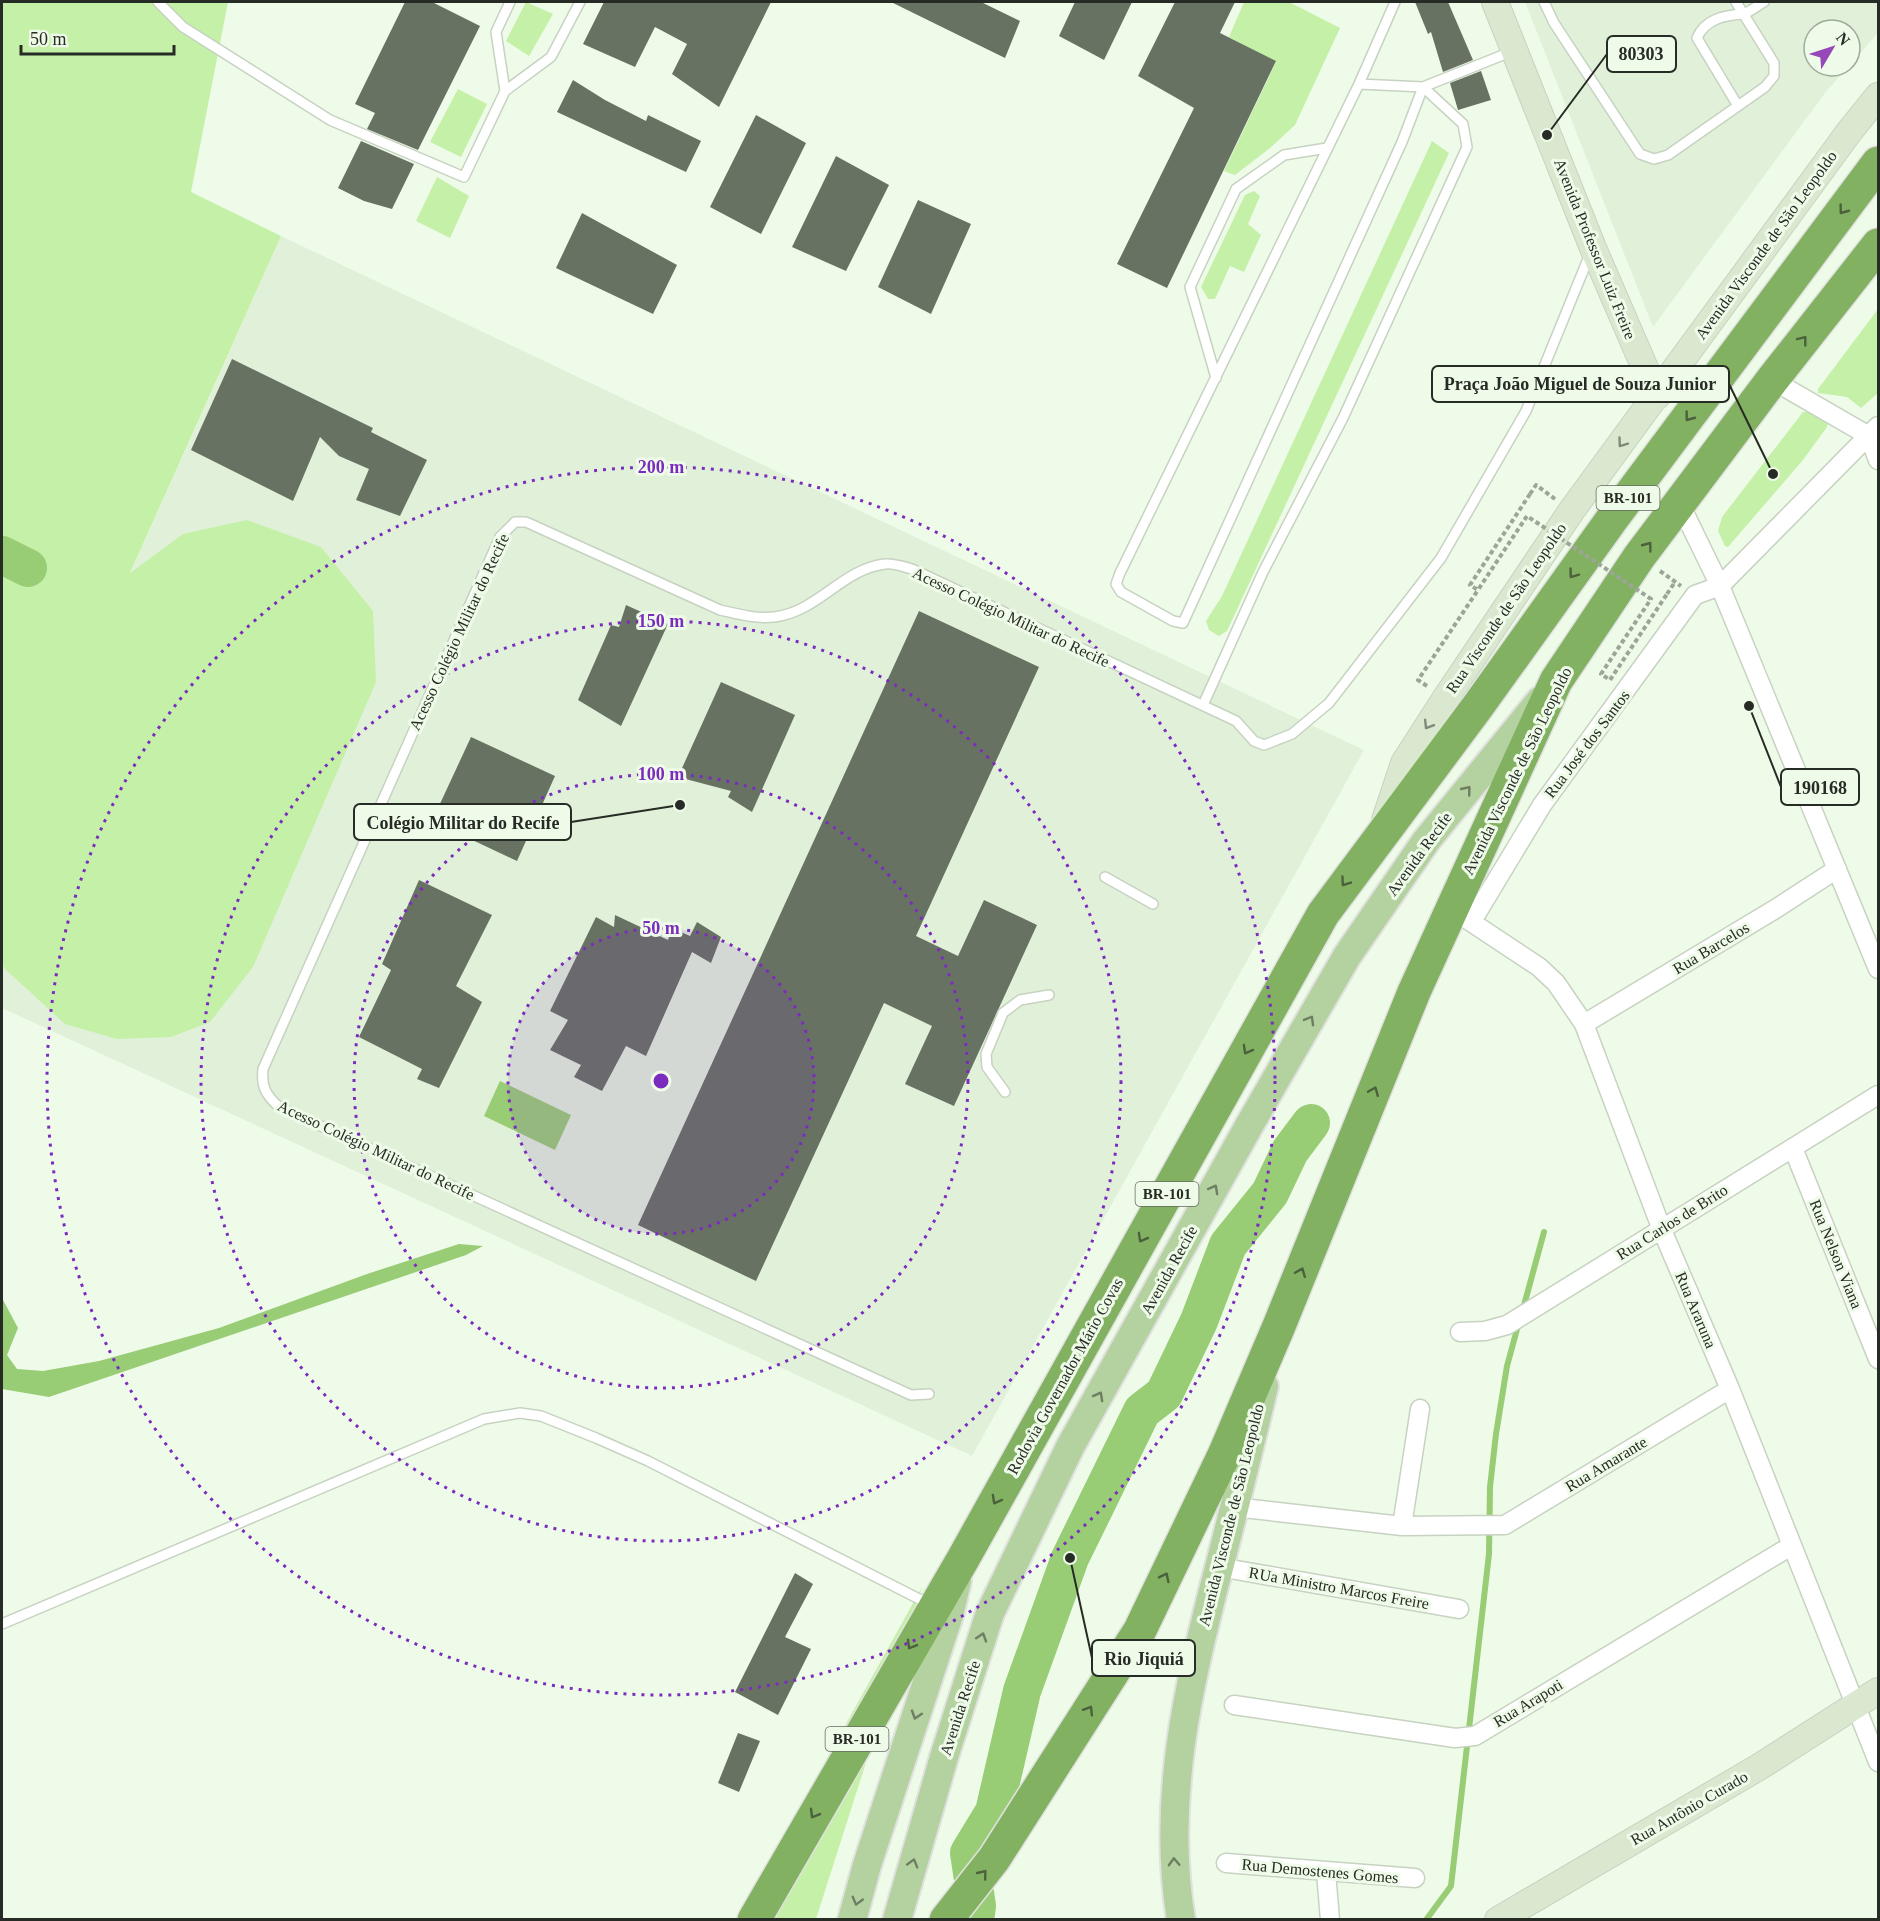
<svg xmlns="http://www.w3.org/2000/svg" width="1880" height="1921" viewBox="0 0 1880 1921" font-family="Georgia,serif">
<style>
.built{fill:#e1f1d9}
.green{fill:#c4f0a8}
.water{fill:#98cc75}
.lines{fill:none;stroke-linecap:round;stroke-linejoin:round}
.stream{stroke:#98cc75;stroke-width:6}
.river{stroke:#98cc75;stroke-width:38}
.building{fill:#687262}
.lane-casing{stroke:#c7d2c1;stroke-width:12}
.street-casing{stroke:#c7d2c1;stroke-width:21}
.secondary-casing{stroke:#c7d2c1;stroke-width:28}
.primary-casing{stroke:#e1e1e0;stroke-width:32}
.highway-casing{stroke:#e1e1e0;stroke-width:36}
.path{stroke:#9ca598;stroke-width:4;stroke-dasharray:4.5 3;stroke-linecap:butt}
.lane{stroke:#fff;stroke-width:9}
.street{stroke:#fff;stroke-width:18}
.secondary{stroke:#dae8d0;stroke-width:26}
.primary{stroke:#b4d1a0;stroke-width:28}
.highway{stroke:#82b261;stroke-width:33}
.path-bridge{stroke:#9ca598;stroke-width:4;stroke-dasharray:4.5 3;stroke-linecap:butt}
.oneway{stroke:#4b613d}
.oneway2{stroke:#808a7a}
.oneway3{stroke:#6e7e62}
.ring{fill:none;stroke:#7b2cbf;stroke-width:3;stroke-dasharray:3 6}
.labels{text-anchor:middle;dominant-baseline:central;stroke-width:6;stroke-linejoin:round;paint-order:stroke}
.shield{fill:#effbe9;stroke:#636960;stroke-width:1.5}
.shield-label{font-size:15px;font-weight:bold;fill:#272b25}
.street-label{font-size:16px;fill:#272b25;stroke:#effbe9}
.centre{fill:#7b2cbf;stroke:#effbe9;stroke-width:3}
.ring-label{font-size:18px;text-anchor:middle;font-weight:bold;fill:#7b2cbf;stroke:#effbe9;stroke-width:6;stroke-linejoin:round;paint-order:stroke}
.leader{fill:none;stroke:#272b25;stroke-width:2}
.callout-dot{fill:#272b25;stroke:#effbe9;stroke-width:2}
.callout{fill:#effbe9;stroke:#272b25;stroke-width:2}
.callout-label{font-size:18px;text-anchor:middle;font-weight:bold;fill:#272b25}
</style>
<rect width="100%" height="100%" fill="#effbe9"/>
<path class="built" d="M1525 2H1878V33L1850 65V30H1814V66H1849L1825 93 1653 327Z
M281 236 1364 750 972 1456 2 1008V860Z"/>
<path class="green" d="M2 2H228L191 192 281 236 130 573 183 534 247 520 321 547 373 611 376 682 253 967 210 1022 171 1037 117 1039 65 1024 4 968 2 951Z
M526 2 553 14 529 56 506 41Z
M1244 2H1289L1340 28 1295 125 1270 148 1235 175 1224 171 1276 62 1229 37Z
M458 89 487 104 461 157 430 142Z
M1432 141 1449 153 1227 631 1219 636 1209 630 1206 621 1222 596Z
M437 177 469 196 450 238 416 221Z
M1254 191 1260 196 1248 224 1261 235 1244 272 1230 266 1215 299H1208L1201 287 1245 195Z
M1878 309V393L1861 408 1847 397 1818 393V389Z
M1803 412H1816L1828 422 1827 427 1803 460 1728 547 1725 546 1718 531 1722 517Z
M922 1587 816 1919 737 1920Z"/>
<path class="water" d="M500 1081 571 1115 555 1150 484 1116Z
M459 1244 483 1246 466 1255 49 1397 2 1389V1298L18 1328 7 1355 17 1369 43 1371 99 1361 219 1328 367 1274Z"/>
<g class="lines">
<path class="stream" d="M1523 1309 1544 1232
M1426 1920 1451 1886 1489 1554 1490 1487 1496 1434 1507 1366 1519 1322"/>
<path class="river" d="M2 555 28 568
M975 1920 977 1906 969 1853 994 1812 1022 1691 1070 1558 1142 1411 1164 1394 1199 1321 1228 1245 1270 1193 1290 1151 1311 1123"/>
</g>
<path class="building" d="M405 2H432L480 26 418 150 367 129 375 113 355 104Z
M604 2H771L719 107 672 74 687 44 655 27 635 67 583 44Z
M891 2H981L1020 21 1005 58Z
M1075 2H1132L1104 60 1059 36Z
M1175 2H1235L1220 33 1276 61 1167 288 1117 264 1194 108 1138 76Z
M1415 2H1448L1473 60 1443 72 1431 32 1428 34Z
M1481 71 1491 100 1458 110 1450 83Z
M573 80 605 100 646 121 648 115 701 141 686 172 557 112Z
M756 115 806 143 761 234 710 207Z
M361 141 414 164 392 209 364 201 338 188Z
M836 156 889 185 846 271 792 247Z
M918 200 971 224 931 314 878 287Z
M582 213 677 265 653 314 556 268Z
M232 359 373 428 371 432 427 460 400 516 356 500 369 469 339 456 320 437 293 501 191 450Z
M626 605 668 624 621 726 578 700 611 625 619 627Z
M919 611 1039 667 916 936 958 956 984 900 1037 925 954 1106 905 1084 932 1026 884 1003 756 1281 638 1225Z
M721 682 795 715 752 812 728 797 731 791 678 777Z
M471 737 555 776 517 861 432 821Z
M419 880 492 915 456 986 482 1002 439 1088 417 1079 422 1069 359 1037 391 970 382 964Z
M615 915 668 940 672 928 690 936 697 922 721 937 711 963 692 952 646 1056 626 1046 602 1091 574 1077 581 1065 550 1050 568 1020 550 1011 596 917 614 927Z
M795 1573 813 1584 785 1637 811 1649 778 1715 735 1692Z
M738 1733 760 1741 739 1792 718 1783Z"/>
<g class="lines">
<g class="lane-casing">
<path id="lane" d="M158 2 183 27 330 120 464 177 505 91 551 57 580 2
M1544 2 1554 23 1640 154 1654 159 1668 155 1765 87 1774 76V63L1736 2
M1359 84 1395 2
M505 91 496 32 510 2
M1738 106 1697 38C1705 19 1725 15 1743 14 1749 13 1758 5 1764 2
M1216 378 1190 287 1236 189 1284 155 1327 148
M1203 705 1263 572 1343 418 1467 147 1463 124 1423 87 1359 84 1120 573 1116 584 1121 592 1173 621 1183 623 1402 142 1423 87 1513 51
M1105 877 1153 904
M1005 1092 987 1067 986 1054 1003 1013 1020 1000 1049 995
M929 1394 911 1395 279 1107C266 1095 261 1087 263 1069L500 537 515 522H526L720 610C738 614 755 619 774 617 818 612 842 569 885 564 894 563 904 567 912 569L1236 721 1254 741 1264 745 1292 734 1329 703 1441 558 1526 411 1590 254
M2 1624 484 1419 520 1413 541 1416 596 1438 648 1461 931 1605"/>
</g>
<g class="street-casing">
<path id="street" d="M1772 380 1869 436 1878 460
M1680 504 1720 586 1878 969
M1450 908 1539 967 1556 983 1584 1024 1662 1230 1730 1389 1878 1762
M1472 921 1542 805 1695 595 1720 586 1878 426
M1584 1024 1777 908 1837 869
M1793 1148 1878 1359
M1460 1332 1485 1331 1507 1325 1878 1095
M1234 1507 1402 1526 1505 1525 1730 1389
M1402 1526 1420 1409
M1219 1567 1459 1609
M1234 1705 1455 1738 1475 1736 1791 1546
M1226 1863 1415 1878
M1326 1872 1330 1920"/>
</g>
<g class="secondary-casing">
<path id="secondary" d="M1495 2 1593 248 1657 396
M1385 820 1404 763 1445 699 1572 510 1849 132 1878 96
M1498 1920 1759 1767 1878 1691"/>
</g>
<g class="primary-casing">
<path id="primary" d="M852 1920 867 1865 949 1615 957 1581
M897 1920 944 1757 990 1613 1070 1447 1250 1124 1347 956 1426 841 1540 701
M1181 1920C1161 1799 1189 1680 1220 1564 1235 1505 1250 1446 1264 1386"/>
</g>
<g class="highway-casing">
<path id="highway" d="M754 1920 963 1559 1323 914 1478 706 1612 519 1878 163
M946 1920 994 1859 1140 1630 1224 1455 1279 1326 1414 992 1556 681 1639 557 1772 380 1878 245"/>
</g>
<path class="path" d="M1530 494 1536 485 1555 499
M1660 571 1681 586
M1667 594 1675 582
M1427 686 1418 680 1478 590"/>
<use href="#lane" class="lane"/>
<use href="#street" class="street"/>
<use href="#secondary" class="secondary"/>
<use href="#primary" class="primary"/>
<use href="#highway" class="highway"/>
<path class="path-bridge" d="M1530 494 1470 585 1478 590 1527 516 1651 599 1601 674 1610 680 1667 594"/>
</g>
<defs><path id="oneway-chevron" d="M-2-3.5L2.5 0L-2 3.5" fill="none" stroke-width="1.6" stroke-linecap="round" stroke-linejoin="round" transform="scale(1.5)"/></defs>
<g class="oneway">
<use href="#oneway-chevron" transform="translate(1843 210) rotate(127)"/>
<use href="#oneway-chevron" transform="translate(1803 340) rotate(-52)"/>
<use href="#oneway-chevron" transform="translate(1689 417) rotate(127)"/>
<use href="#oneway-chevron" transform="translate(1648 546) rotate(-53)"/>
<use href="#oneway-chevron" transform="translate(1573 574) rotate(126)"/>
<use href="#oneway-chevron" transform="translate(1345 882) rotate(125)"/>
<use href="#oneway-chevron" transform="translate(1247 1050) rotate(119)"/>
<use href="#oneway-chevron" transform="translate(1374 1091) rotate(-68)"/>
<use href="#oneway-chevron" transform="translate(1142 1238) rotate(119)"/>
<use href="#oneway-chevron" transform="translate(1301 1272) rotate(-68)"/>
<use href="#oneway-chevron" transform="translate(996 1500) rotate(119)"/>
<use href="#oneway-chevron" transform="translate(1165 1577) rotate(-64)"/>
<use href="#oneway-chevron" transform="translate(911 1645) rotate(120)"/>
<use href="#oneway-chevron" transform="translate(1089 1710) rotate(-58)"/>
<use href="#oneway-chevron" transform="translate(814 1814) rotate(120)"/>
<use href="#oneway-chevron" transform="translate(983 1874) rotate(-51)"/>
</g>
<g class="oneway2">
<use href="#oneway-chevron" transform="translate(1622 443) rotate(126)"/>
<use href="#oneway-chevron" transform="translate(1428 725) rotate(122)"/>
</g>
<g class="oneway3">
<use href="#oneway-chevron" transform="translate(1467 790) rotate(-51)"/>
<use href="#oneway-chevron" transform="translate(1310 1020) rotate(-60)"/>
<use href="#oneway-chevron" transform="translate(1214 1189) rotate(-61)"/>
<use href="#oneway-chevron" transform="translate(1099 1396) rotate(-61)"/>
<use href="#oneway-chevron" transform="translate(982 1637) rotate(-72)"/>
<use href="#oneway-chevron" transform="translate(916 1715) rotate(108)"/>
<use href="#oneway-chevron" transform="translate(1174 1862) rotate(-92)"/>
<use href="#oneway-chevron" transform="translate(913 1863) rotate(-74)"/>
<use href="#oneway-chevron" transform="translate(857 1901) rotate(105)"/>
</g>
<circle cx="661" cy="1081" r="153" fill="#7b2cbf" fill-opacity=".12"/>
<g class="ring">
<circle cx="661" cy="1081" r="153"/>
<circle cx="661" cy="1081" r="307"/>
<circle cx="661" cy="1081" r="460"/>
<circle cx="661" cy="1081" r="614"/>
</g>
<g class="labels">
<g class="shield">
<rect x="1596.5" y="486" width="63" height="24" rx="4.5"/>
<rect x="1135.5" y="1182" width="63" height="24" rx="4.5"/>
<rect x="825.5" y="1727" width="63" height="24" rx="4.5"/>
</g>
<g class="shield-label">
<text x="1628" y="498">BR-101</text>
<text x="1167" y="1194">BR-101</text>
<text x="857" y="1739">BR-101</text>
</g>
<g class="street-label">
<text transform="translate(1766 245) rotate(-54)">Avenida Visconde de São Leopoldo</text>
<text transform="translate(1595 249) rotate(68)">Avenida Professor Luiz Freire</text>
<text transform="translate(1506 608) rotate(-56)">Rua Visconde de São Leopoldo</text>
<text transform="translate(1011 617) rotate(25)">Acesso Colégio Militar do Recife</text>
<text transform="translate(459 632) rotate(-65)">Acesso Colégio Militar do Recife</text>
<text transform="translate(1587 744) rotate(-53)">Rua José dos Santos</text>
<text transform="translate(1517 771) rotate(-64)">Avenida Visconde de São Leopoldo</text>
<text transform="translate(1419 854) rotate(-54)">Avenida Recife</text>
<text transform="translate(1711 948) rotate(-31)">Rua Barcelos</text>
<text transform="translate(376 1150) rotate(25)">Acesso Colégio Militar do Recife</text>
<text transform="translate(1672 1222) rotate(-32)">Rua Carlos de Brito</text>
<text transform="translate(1836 1254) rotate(68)">Rua Nelson Viana</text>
<text transform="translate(1169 1270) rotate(-61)">Avenida Recife</text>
<text transform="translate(1696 1310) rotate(67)">Rua Araruna</text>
<text transform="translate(1065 1376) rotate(-61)">Rodovia Governador Mário Covas</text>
<text transform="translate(1606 1464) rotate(-31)">Rua Amarante</text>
<text transform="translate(1231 1515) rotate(-76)">Avenida Visconde de São Leopoldo</text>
<text transform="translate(1339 1588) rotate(10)">RUa Ministro Marcos Freire</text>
<text transform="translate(1528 1703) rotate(-31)">Rua Arapoti</text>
<text transform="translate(960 1708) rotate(-72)">Avenida Recife</text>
<text transform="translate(1689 1808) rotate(-30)">Rua Antônio Curado</text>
<text transform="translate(1320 1871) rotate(5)">Rua Demostenes Gomes</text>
</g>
</g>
<circle cx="661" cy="1081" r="9" class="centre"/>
<g class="ring-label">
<text x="661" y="473">200 m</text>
<text x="661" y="627">150 m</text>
<text x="661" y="780">100 m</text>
<text x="661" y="934">50 m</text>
</g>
<path class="leader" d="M1547 135L1607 54M1773 474L1729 384M1749 706L1781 787M680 805L571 822M1070 1558L1092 1658"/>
<g class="callout-dot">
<circle cx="1547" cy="135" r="6"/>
<circle cx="1773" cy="474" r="6"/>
<circle cx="1749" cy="706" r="6"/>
<circle cx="680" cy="805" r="6"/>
<circle cx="1070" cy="1558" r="6"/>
</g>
<g class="callout">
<rect x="1607" y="36" width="69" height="36" rx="6"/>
<rect x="1432" y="366" width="297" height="36" rx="6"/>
<rect x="1781" y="769" width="78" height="36" rx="6"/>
<rect x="354" y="804" width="217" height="36" rx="6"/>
<rect x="1092" y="1640" width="103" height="36" rx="6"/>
</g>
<g class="callout-label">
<text x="1641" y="60">80303</text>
<text x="1580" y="390">Praça João Miguel de Souza Junior</text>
<text x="1820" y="794">190168</text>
<text x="463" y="829">Colégio Militar do Recife</text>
<text x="1144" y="1665">Rio Jiquiá</text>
</g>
<rect width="1880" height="1921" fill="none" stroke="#272b25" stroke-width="6"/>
<g transform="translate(1832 48) rotate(51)"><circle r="28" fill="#effbe9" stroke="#9fa89b" stroke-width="1.5"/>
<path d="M0-4.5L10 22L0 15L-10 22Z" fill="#9648b9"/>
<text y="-9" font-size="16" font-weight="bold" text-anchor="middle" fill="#272b25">N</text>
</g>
<path d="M21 45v9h153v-9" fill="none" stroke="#272b25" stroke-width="3"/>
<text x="30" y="45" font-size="18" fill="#272b25" stroke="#effbe9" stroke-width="4.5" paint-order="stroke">50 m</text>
</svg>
